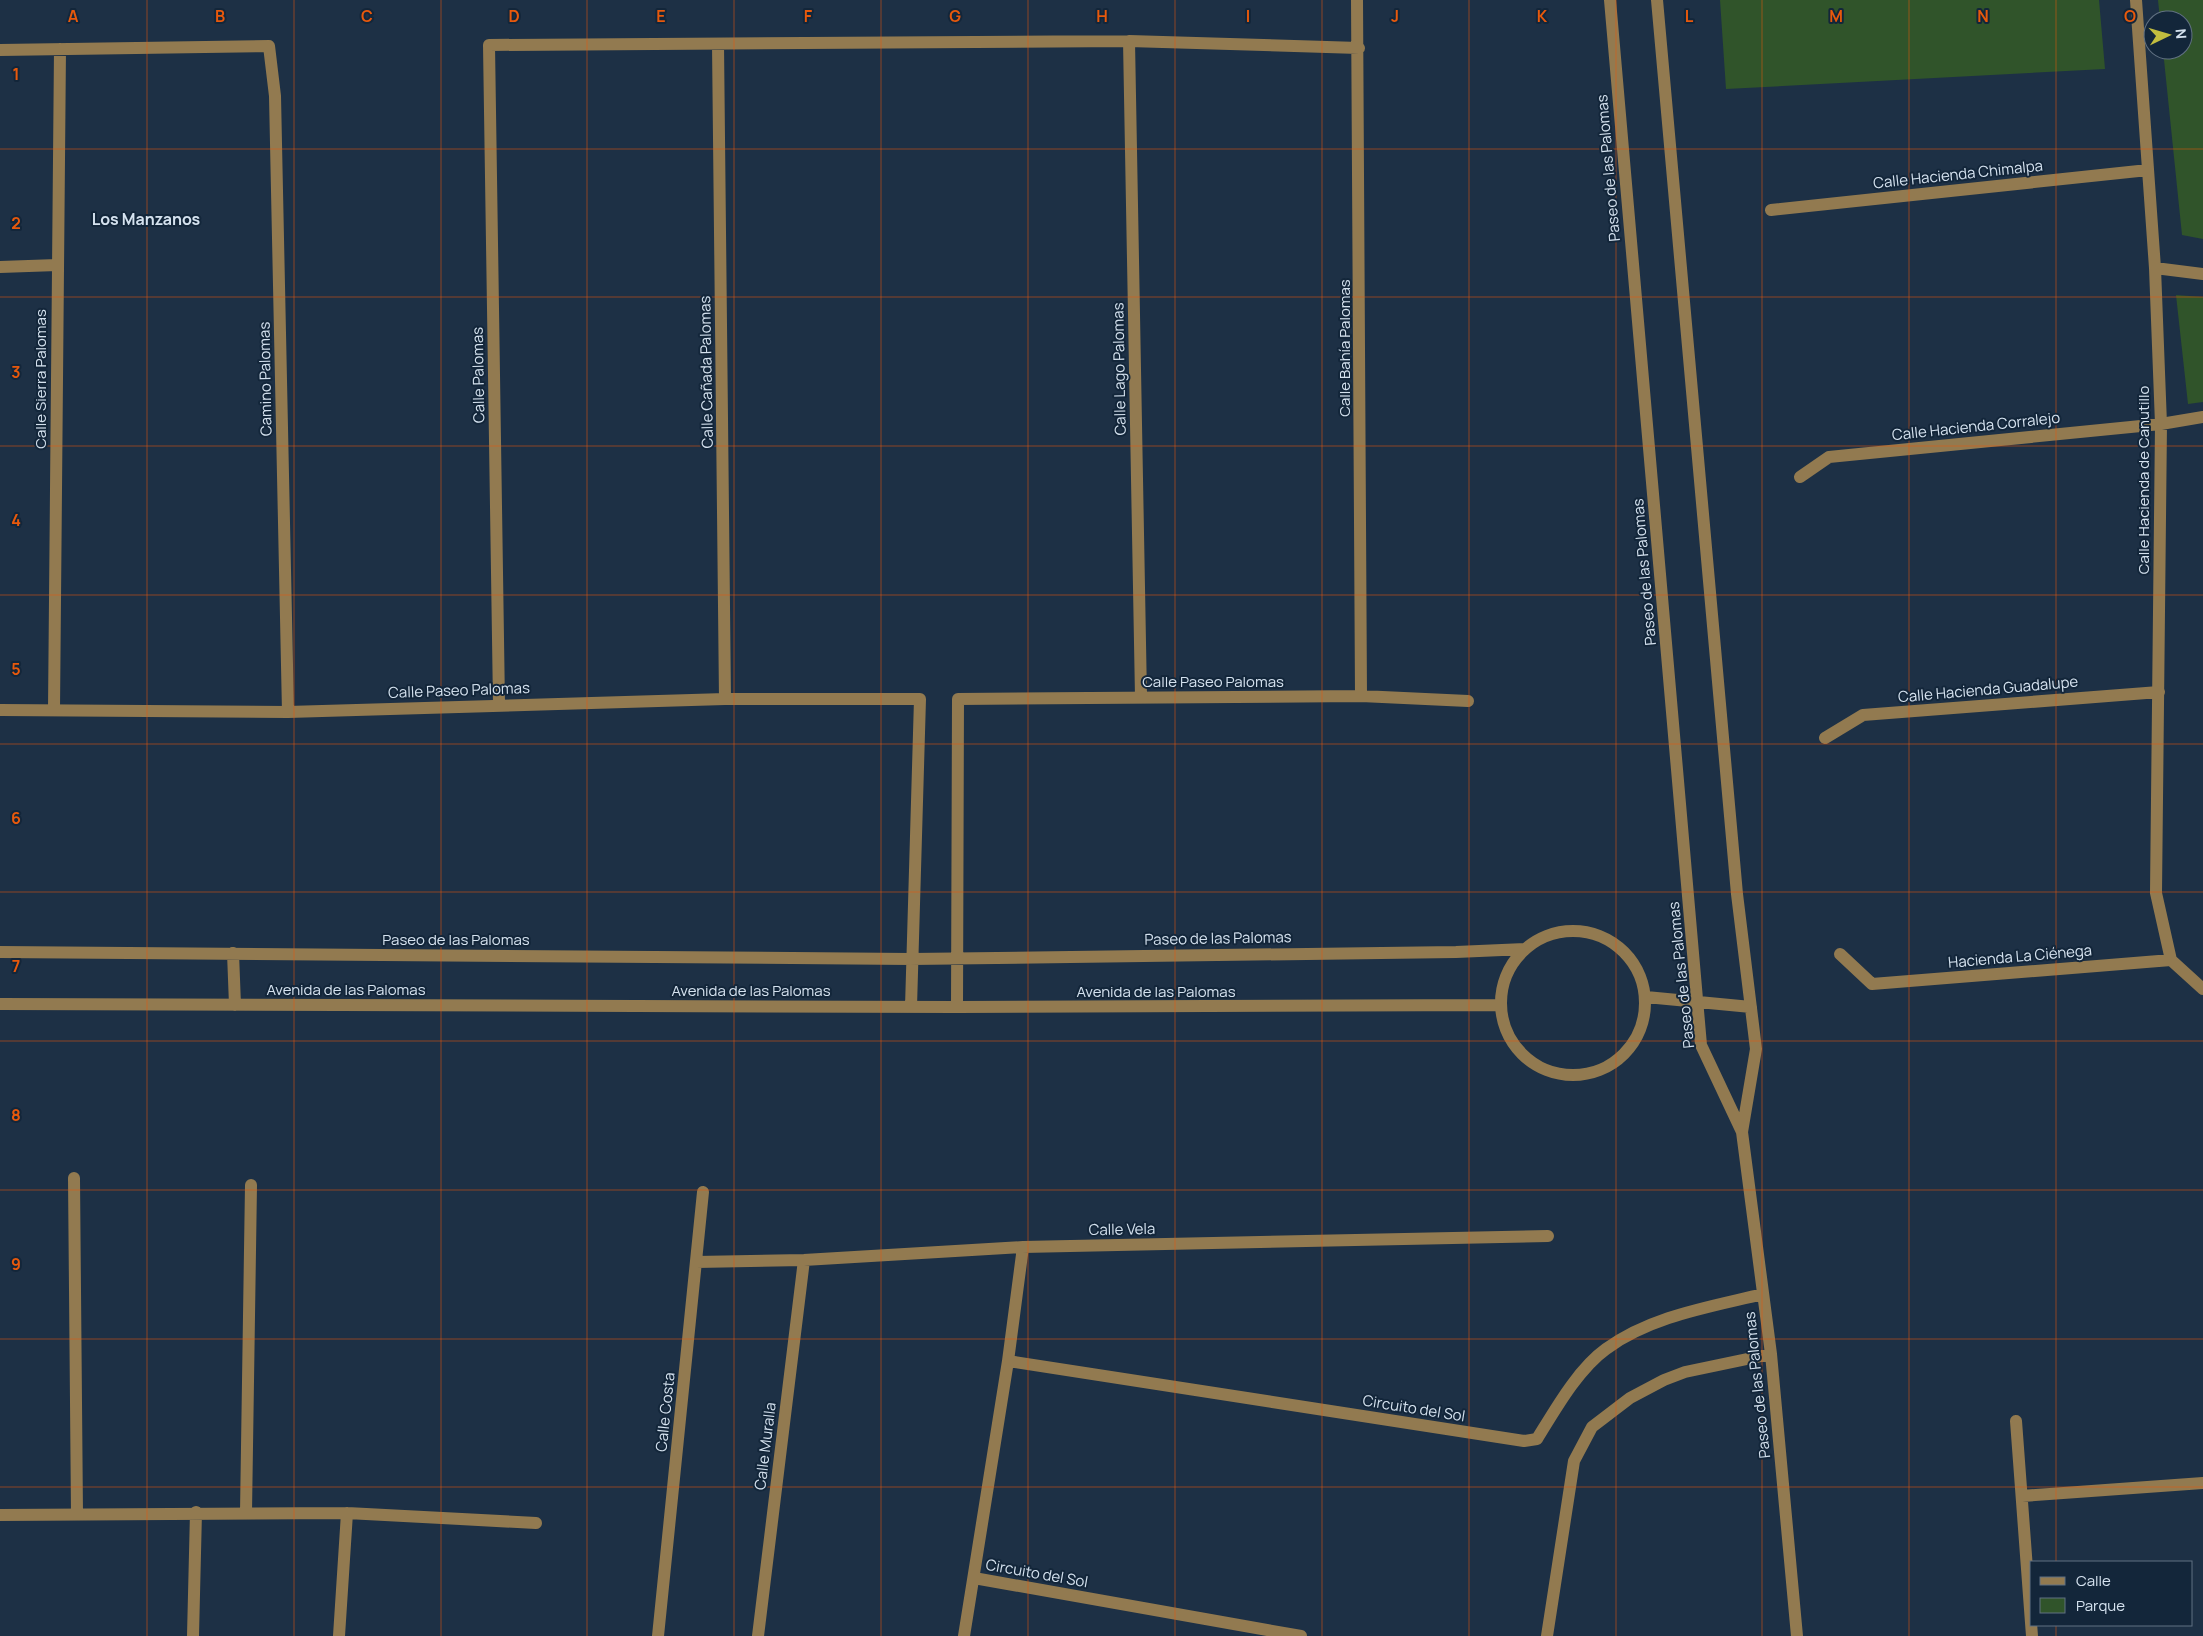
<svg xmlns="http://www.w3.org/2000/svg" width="2203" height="1636" viewBox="0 0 2203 1636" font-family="Manrope,sans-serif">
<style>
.green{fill:#30542a}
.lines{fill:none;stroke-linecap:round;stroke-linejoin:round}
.minor{stroke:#927a50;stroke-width:12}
.grid{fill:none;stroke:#e8590c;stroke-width:1;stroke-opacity:0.55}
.labels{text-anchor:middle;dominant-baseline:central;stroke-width:4;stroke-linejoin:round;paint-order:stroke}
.street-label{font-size:15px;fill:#d5e2ef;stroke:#13263a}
.neighbourhood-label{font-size:16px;font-weight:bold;fill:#d5e2ef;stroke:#13263a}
.grid-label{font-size:16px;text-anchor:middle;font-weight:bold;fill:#e8590c;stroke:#13263a;stroke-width:4;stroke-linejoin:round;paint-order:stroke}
</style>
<rect width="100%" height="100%" fill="#1d3045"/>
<path class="green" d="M1720 0H2099L2105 69 1726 89Z
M2158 0H2203V239L2182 235 2163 50H2183V20H2160Z
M2176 295 2203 297V402L2188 404Z"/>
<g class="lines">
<path class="minor" d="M1357 0 1361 696
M1610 0 1701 1045 1742 1132 1771 1354 1797 1636
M1657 0 1737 894 1756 1049 1742 1132
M2136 0 2155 268 2161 424 2156 893 2171 960
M1129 41 1141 697
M718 44 725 699
M0 50 269 46 275 96 288 712
M1771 210 2148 170
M0 267 57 265
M2155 268 2203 274
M1800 477 1829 457 2161 424 2203 417
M499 704 489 45 1129 41 1359 48
M0 710 288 712 725 699H920L911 1007
M54 710 60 49
M1825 738 1863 715 2159 692
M1501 1003a72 72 0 1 1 144 0a72 72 0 1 1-144 0Z
M0 952 911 959 1456 952 1525 949
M233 953 235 1005
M1840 954 1872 984 2171 960 2203 989
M1646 997 1751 1007
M0 1004 957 1007 1501 1005
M957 1007 958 699 1361 696 1468 701
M74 1178 77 1514
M696 1262 804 1260 1023 1247 1548 1236
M1008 1361 1524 1441 1537 1439C1555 1410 1578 1369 1606 1349 1651 1316 1710 1307 1763 1294
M2016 1421 2032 1636
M2022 1496 2203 1483
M246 1512 251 1185
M0 1515 347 1513 536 1523
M974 1578 1301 1636
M193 1636 196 1512
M339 1636 347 1513
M658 1636 703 1192
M758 1636 804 1260
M964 1636 1008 1361 1023 1247
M1547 1636 1574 1461 1592 1427 1630 1398 1664 1380 1685 1372 1771 1354"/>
</g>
<path class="grid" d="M147 0V1636M294 0V1636M441 0V1636M587 0V1636M734 0V1636M881 0V1636M1028 0V1636M1175 0V1636M1322 0V1636M1469 0V1636M1616 0V1636M1762 0V1636M1909 0V1636M2056 0V1562M0 149H2203M0 297H2203M0 446H2203M0 595H2203M0 744H2203M0 892H2203M0 1041H2203M0 1190H2203M0 1339H2203M0 1487H2203M2056 1625V1636"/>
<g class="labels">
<g class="street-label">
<text transform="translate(1608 168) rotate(-95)">Paseo de las Palomas</text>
<text transform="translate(1958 174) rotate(-6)">Calle Hacienda Chimalpa</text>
<text transform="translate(1344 348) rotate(-90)">Calle Bahía Palomas</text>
<text transform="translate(1119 369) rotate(-91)">Calle Lago Palomas</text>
<text transform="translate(706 372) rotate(-91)">Calle Cañada Palomas</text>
<text transform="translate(478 375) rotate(-91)">Calle Palomas</text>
<text transform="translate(40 379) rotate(-90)">Calle Sierra Palomas</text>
<text transform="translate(265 379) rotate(-91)">Camino Palomas</text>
<text transform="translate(1976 426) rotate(-6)">Calle Hacienda Corralejo</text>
<text transform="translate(2143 480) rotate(-90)">Calle Hacienda de Canutillo</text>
<text transform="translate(1644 572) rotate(-95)">Paseo de las Palomas</text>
<text x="1213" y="681">Calle Paseo Palomas</text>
<text transform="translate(1988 689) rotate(-5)">Calle Hacienda Guadalupe</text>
<text transform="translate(459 690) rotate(-2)">Calle Paseo Palomas</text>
<text transform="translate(1218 938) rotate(-1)">Paseo de las Palomas</text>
<text x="456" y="939">Paseo de las Palomas</text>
<text transform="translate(2020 956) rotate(-5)">Hacienda La Ciénega</text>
<text transform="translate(1681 975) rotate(-96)">Paseo de las Palomas</text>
<text x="346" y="989">Avenida de las Palomas</text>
<text x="751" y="990">Avenida de las Palomas</text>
<text x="1156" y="991">Avenida de las Palomas</text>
<text transform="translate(1122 1229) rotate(-1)">Calle Vela</text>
<text transform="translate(1757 1385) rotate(-96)">Paseo de las Palomas</text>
<text transform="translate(1414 1408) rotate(9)">Circuito del Sol</text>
<text transform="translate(665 1412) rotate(-84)">Calle Costa</text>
<text transform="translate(765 1446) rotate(-83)">Calle Muralla</text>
<text transform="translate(1037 1573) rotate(10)">Circuito del Sol</text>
</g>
<g class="neighbourhood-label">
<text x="146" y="219">Los Manzanos</text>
</g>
</g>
<g class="grid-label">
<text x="73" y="22">A</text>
<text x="220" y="22">B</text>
<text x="367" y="22">C</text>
<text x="514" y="22">D</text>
<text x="661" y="22">E</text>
<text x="808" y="22">F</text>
<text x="955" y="22">G</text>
<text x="1102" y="22">H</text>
<text x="1248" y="22">I</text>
<text x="1395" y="22">J</text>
<text x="1542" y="22">K</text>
<text x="1689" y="22">L</text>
<text x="1836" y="22">M</text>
<text x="1983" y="22">N</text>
<text x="2130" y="22">O</text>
<text x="16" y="80">1</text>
<text x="16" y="229">2</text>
<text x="16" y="378">3</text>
<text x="16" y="526">4</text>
<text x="16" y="675">5</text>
<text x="16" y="824">6</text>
<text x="16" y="972">7</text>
<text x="16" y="1121">8</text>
<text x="16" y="1270">9</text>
</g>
<rect x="2030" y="1561" width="162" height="65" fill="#13263a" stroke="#617182"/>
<rect x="2040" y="1577" width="25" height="8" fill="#927a50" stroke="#617182"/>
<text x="2076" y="1586" font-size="15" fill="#d5e2ef">Calle</text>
<rect x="2040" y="1598" width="25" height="15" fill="#30542a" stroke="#617182"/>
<text x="2076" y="1611" font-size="15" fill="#d5e2ef">Parque</text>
<g transform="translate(2168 35) rotate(85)"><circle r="24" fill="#13263a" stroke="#617182"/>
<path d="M0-4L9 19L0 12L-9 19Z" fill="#c2bd3f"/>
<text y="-8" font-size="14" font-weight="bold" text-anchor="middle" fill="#d5e2ef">N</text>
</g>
</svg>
